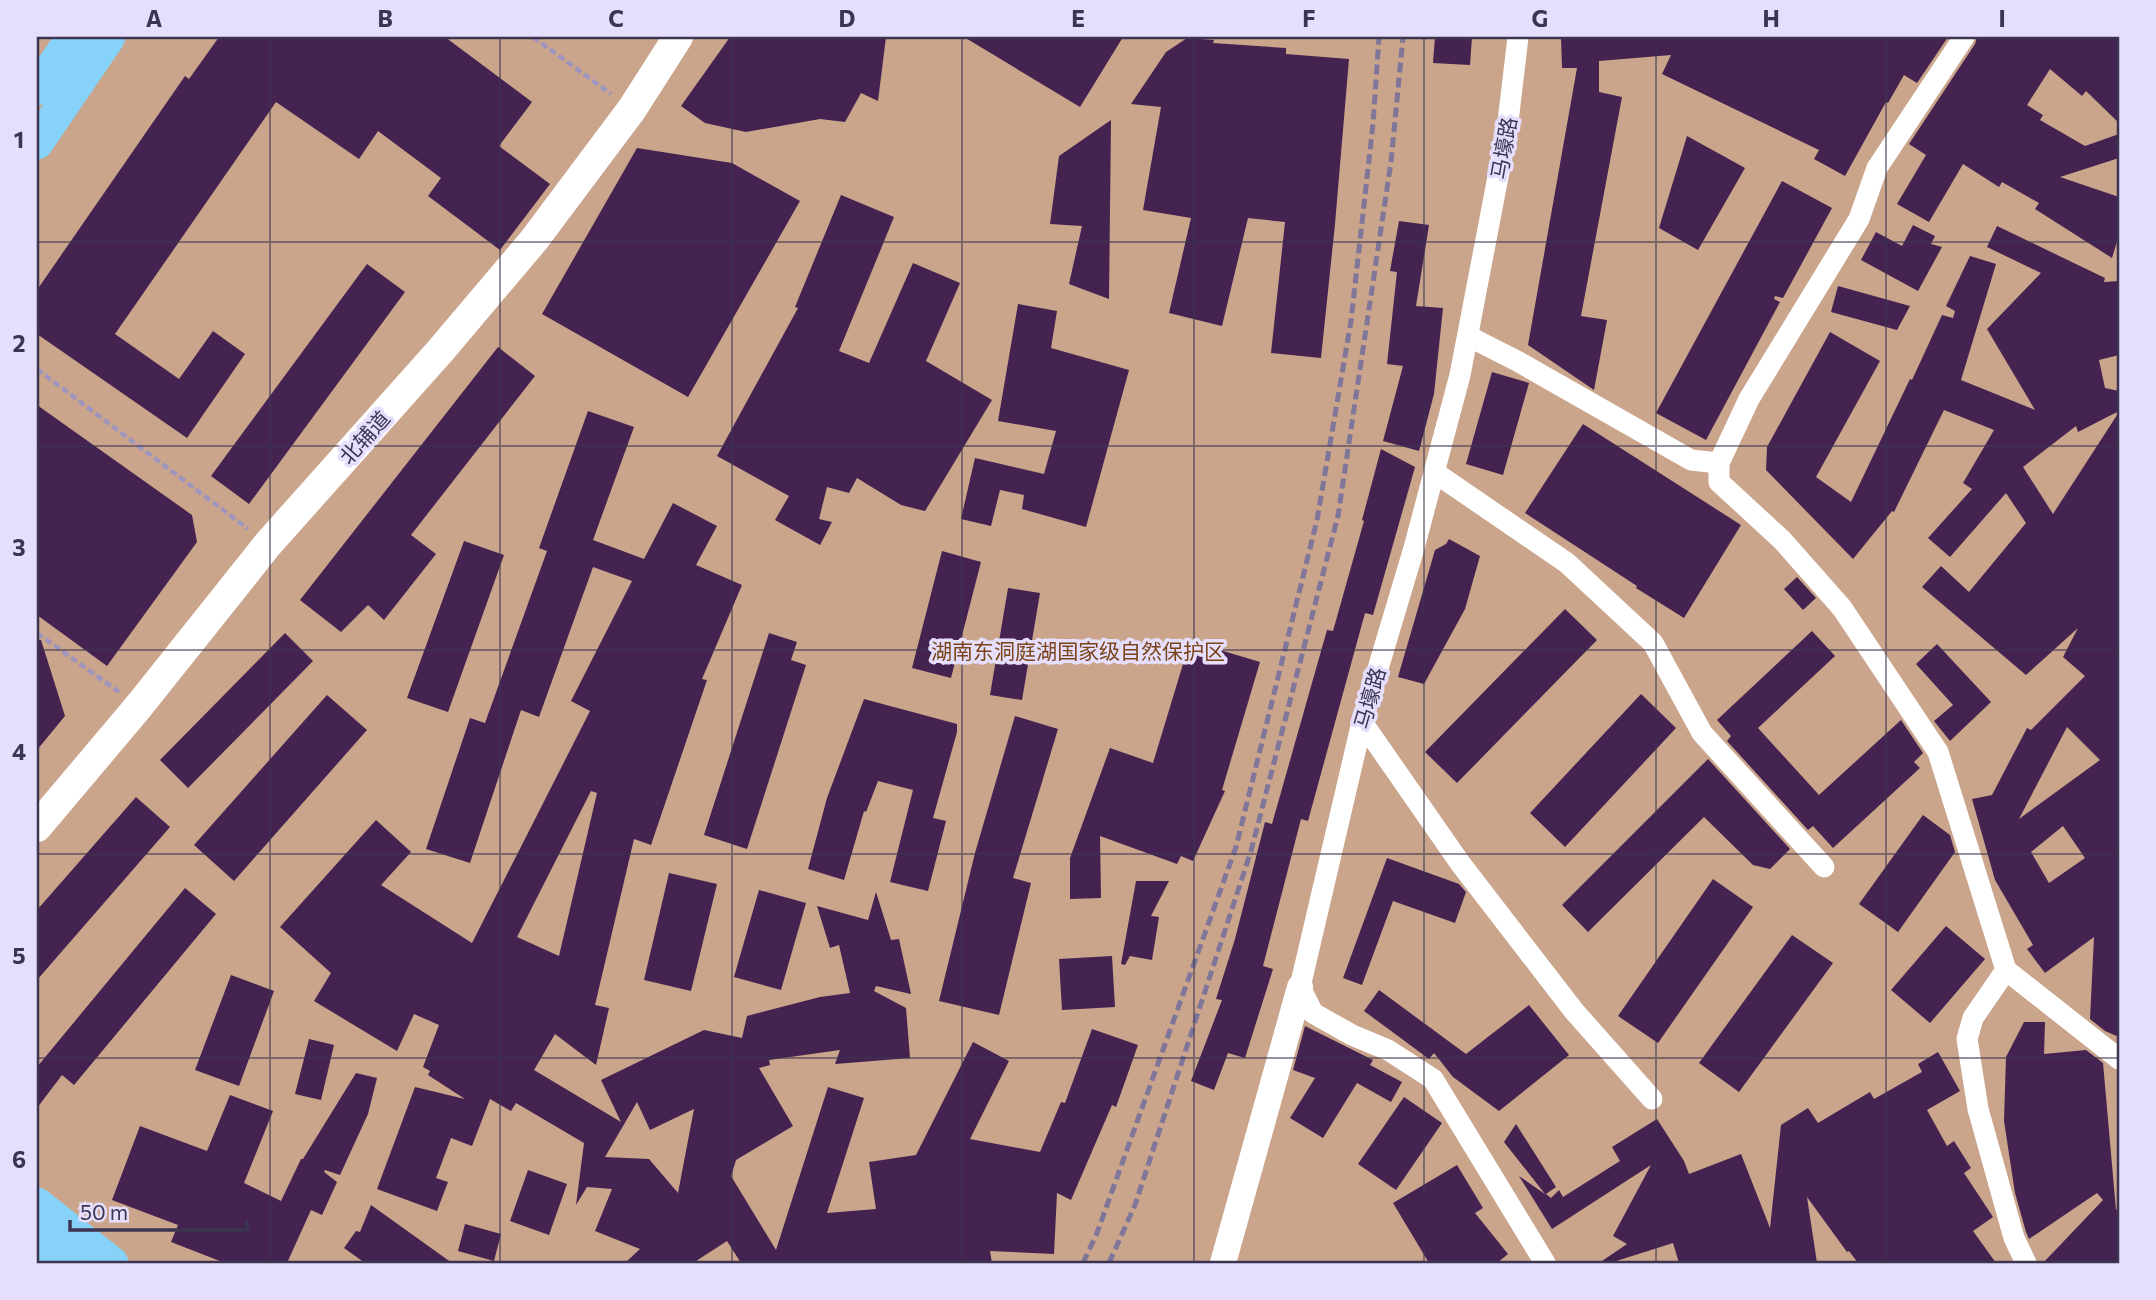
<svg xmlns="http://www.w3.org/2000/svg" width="2156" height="1300" viewBox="0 0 2156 1300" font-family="Commissioner,'Noto Sans SC',sans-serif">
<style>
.green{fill:#caa48b}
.building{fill:#442350;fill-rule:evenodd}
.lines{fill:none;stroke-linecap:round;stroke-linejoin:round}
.path{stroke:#a096bd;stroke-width:4.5;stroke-dasharray:7 3.5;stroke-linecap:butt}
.minor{stroke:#fff;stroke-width:21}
.tertiary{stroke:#fff;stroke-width:26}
.secondary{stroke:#fff;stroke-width:30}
.primary{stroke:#86d2f8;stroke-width:33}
.rail{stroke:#7f7699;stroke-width:5;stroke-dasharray:10 5;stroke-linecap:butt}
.grid{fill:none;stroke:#3c3552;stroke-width:2;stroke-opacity:0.55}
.labels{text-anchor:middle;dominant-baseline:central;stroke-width:7;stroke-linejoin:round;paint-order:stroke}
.street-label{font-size:21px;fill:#3c3552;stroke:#e5defc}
.park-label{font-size:21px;fill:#7a4418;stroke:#e5defc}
.neatline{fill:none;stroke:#3c3552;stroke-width:2.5}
.grid-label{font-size:23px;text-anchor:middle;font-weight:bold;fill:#3c3552}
</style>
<rect width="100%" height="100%" fill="#d9cefa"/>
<path class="green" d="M37 37H2119V1263H37Z"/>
<path class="building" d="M219 37H445L532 102 499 146 550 184 500 250 428 196 441 178 378 131 359 159 276 102 115 334 179 379 213 331 245 354 187 438 37 334V290L185 76 189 79Z
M730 37H886L878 101 861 93 845 122 820 119 746 132 705 123 681 106Z
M964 37H1123L1080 107Z
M1435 37H1472L1470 65 1433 63Z
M1561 37H1948L1917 83 1904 75 1888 103 1886 102 1845 176 1814 159 1819 150 1662 74 1671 55 1599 61V92L1622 97 1581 316 1607 320 1594 390 1528 345 1577 68H1562Z
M1977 37H2119V123L2086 91 2082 96 2050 69 2027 105 2043 115 2040 120 2085 146 2119 134V158L2060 177 2119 197V235L2112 258 2035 209 2039 203 2002 182 1999 187 1963 164 1929 222 1897 204 1926 155 1909 144 1975 44Z
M1187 38 1214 40 1213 43 1286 48V54L1349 59 1335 224 1321 358 1271 353 1285 222 1248 218 1222 326 1169 313 1191 218 1143 210 1161 107 1131 104 1166 52Z
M1111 120 1109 299 1069 284 1082 226 1050 224 1059 156Z
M1687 136 1745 168 1698 250 1659 228Z
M637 148 732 163 800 201 688 397 542 314Z
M1782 181 1832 208 1783 298 1775 296 1774 299 1780 302 1706 440 1656 413Z
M841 195 894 217 839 351 869 363 913 263 960 283 926 361 992 400 925 511 901 505 857 478 849 493 827 487 819 519 832 522 820 545 775 520 789 496 717 456 798 308 795 307Z
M1399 221 1429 225 1416 306 1443 308 1434 394 1419 451 1383 441 1403 366 1387 364 1397 272 1390 271Z
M1913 225 1935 236 1931 244 1942 247 1918 291 1861 260 1876 232 1902 246Z
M1997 226 2105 278 2104 282 2119 281V355L2099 360 2105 388 2119 391V411L2078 432 2076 426 2023 467 2053 514 2119 412V1037L2105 1031 2090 1019 2094 937 2045 973 2027 949 2033 945 1995 880 1972 799 1992 795 2027 728 2031 730 2085 676 2063 657 2078 628 2026 675 1922 587 1941 566 1969 592 2026 523 2006 493 1950 557 1928 538 1972 489 1963 483 1994 430 1944 410 1894 512 1892 511 1853 559 1766 470 1767 447 1830 332 1880 361 1816 477 1851 502 1910 379 1912 380 1942 315 1953 318 1955 311 1946 306 1970 256 1996 264 1961 380 2035 410 1987 329 2041 273 1987 247ZM2067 727 2100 760 2019 819ZM2063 826 2085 858 2049 883 2031 852Z
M367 264 405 292 249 504 211 476Z
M1838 286 1910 306 1897 330 1831 312Z
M1018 304 1057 311 1051 348 1129 370 1086 527 1022 509 1024 495 1000 490 991 526 961 519 975 458 1044 474 1056 431 998 421Z
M498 347 535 376 411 535 436 554 384 620 368 605 341 632 300 600Z
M1492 372 1529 383 1503 475 1466 464Z
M37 405 192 515 197 542 107 666 37 615Z
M588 411 634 427 593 540 644 559 673 503 717 526 696 565 742 585 702 679 707 680 651 845 634 839 595 1005 609 1008 596 1065 555 1034 534 1070 621 1122 601 1080 704 1030 742 1038 747 1016 820 997 850 993 839 945 830 948 817 906 868 920 876 892 891 940 899 939 911 994 876 986 874 991 906 1008 910 1058 835 1064 840 1050 769 1060 770 1065 759 1068 793 1126 736 1160 731 1176 776 1250 828 1087 864 1098 827 1213 876 1209 869 1162 916 1155 973 1042 1009 1061 970 1139 1040 1152 1061 1102 1065 1103 1092 1029 1138 1045 1116 1107 1112 1105 1071 1200 1057 1193 1054 1254 990 1251 992 1263H741L727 1241 693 1263H625L640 1249 595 1231 612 1189 587 1187 576 1205 584 1143 516 1103 511 1111 490 1099 472 1146 451 1138 436 1178 448 1182 437 1211 377 1189 415 1087 465 1099 428 1075 430 1071 423 1067 439 1025 414 1014 397 1051 314 1001 331 973 280 927 376 820 411 852 381 885 472 943 590 711 571 701 632 581 593 567 539 717 521 710 470 863 426 849 470 718 485 723 547 551 539 548ZM591 791 597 793 559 956 517 937ZM637 1102 650 1130 694 1109 678 1193 649 1159 605 1157Z
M1583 424 1741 525 1684 618 1636 588 1637 586 1525 513Z
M1381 449 1415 467 1373 615 1365 613 1308 821 1301 819 1263 966 1273 969 1245 1058 1228 1053 1214 1090 1191 1081 1222 1000 1216 999 1235 939 1265 822 1272 824 1327 630 1333 631 1364 521 1362 520Z
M1449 539 1480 556 1465 609 1424 684 1398 677 1435 550 1446 544Z
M464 541 504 555 448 712 407 698Z
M942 551 981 562 951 678 912 668Z
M1797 577 1816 598 1803 610 1784 589Z
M1008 588 1040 593 1022 700 990 695Z
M1565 609 1597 640 1457 783 1425 752Z
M1812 631 1835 656 1758 728 1819 795 1901 720 1923 753 1914 762 1920 768 1833 848 1813 826 1808 830 1727 741 1731 736 1717 720Z
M285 633 313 661 188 788 160 760Z
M769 633 797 642 791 660 806 665 747 849 704 835Z
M37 640H41L65 716 37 750Z
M1190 641 1260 662 1222 790 1225 791 1193 861 1181 856 1177 864 1100 836 1101 898 1070 899V858L1110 748 1153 763Z
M1937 644 1991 702 1950 741 1934 721 1953 705 1916 664Z
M1641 694 1676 728 1565 847 1530 813Z
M327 695 367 730 234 881 194 845Z
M864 699 957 724V732L933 818 946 821 928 891 890 882 913 790 878 781 866 812 864 811 844 880 808 869 827 798Z
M1015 716 1058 729 1013 878 1031 883 999 1015 939 1001 975 853Z
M1708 759 1790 849 1770 869 1753 865 1704 817 1588 932 1562 905Z
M136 797 170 827 37 980V910Z
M1923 815 1950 835 1955 852 1898 932 1859 904Z
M1387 858 1459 884 1466 892 1455 923 1393 901 1362 985 1343 978Z
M669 873 717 884 691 991 644 980Z
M1713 879 1753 907 1658 1043 1618 1016Z
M1136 881H1169L1151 916 1159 917 1152 960 1130 956 1125 965 1121 964Z
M185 888 216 914 74 1085 62 1075 37 1108V1067Z
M759 890 806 903 781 990 734 977Z
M1946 926 1985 959 1930 1023 1891 990Z
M1792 935 1833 963 1739 1092 1699 1063Z
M1112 956 1115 1007 1062 1010 1059 959Z
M231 975 274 991 239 1086 195 1070Z
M1379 990 1466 1054 1529 1005 1569 1055 1499 1111 1453 1077 1434 1053 1429 1059 1364 1011Z
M2024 1022H2045L2044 1054 2086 1050 2103 1063 2116 1210 2119 1208V1263H2043L2103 1200 2097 1193 2029 1239 2026 1232 2015 1193 2004 1121 2006 1057Z
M1305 1026 1373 1060 1370 1065 1402 1082 1391 1102 1357 1083 1323 1138 1290 1118 1315 1078 1293 1070Z
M309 1039 334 1045 321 1100 295 1094Z
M1938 1052 1960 1091 1927 1110 1947 1146 1954 1141 1971 1168 1964 1173 1993 1217 1973 1231 1996 1263H1858L1849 1251 1847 1252 1807 1197 1817 1263H1679L1673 1243 1610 1263H1603L1602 1261 1627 1244 1613 1236 1651 1165 1552 1229 1519 1176 1545 1194 1504 1142 1516 1124 1556 1187 1546 1194 1551 1198 1559 1190 1563 1197 1620 1161 1612 1147 1657 1119 1684 1161 1689 1174 1741 1154 1770 1228 1781 1125 1808 1108 1818 1123 1870 1092 1874 1099 1922 1072 1918 1064Z
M356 1073 377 1078 368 1114 340 1175 325 1170 324 1172 337 1182 322 1215 311 1210 287 1263H225L171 1242 178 1225 112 1200 140 1126 207 1151 230 1095 273 1111 244 1183 281 1201 301 1159H303Z
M1404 1097 1442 1123 1396 1190 1358 1164Z
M1457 1165 1483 1208 1475 1213 1508 1254 1497 1263H1429L1393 1203Z
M528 1170 567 1184 549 1235 510 1221Z
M371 1205 452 1263H365L344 1248 356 1231 360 1232Z
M465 1224 501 1234 494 1261 458 1251Z"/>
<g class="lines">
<path class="path" d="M533 37 611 94
M37 369 248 529
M37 633 119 692"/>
<path class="minor" d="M1518 37 1507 130 1460 375 1414 548 1362 722 1300 987 1313 1013 1352 1035 1388 1050 1433 1079 1545 1263
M1468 336 1519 362 1691 460 1719 463 1749 399 1859 219 1877 168 1964 37
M1719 463V482L1782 540 1842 608 1938 752 2006 970 1973 1018 1967 1039 1978 1109 2014 1238 2026 1263
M1434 472 1567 563 1653 643 1702 733 1824 867
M1362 722 1460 863 1574 1011 1652 1099
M2006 970 2119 1059"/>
<path class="tertiary" d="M1223 1263 1300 987"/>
<path class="secondary" d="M37 827 139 706 268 544 441 350 534 240 632 109 678 37"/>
<path class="primary" d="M37 89 73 37
M37 143 109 37
M37 1204 112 1263
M37 1241 65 1263"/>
<path class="rail" d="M1083 1263 1097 1233 1236 847 1317 520 1351 321 1373 124 1379 37
M1109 1263 1135 1205 1251 851 1338 516 1391 162 1403 37"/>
</g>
<path class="grid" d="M270 37V1263M500 37V1263M732 37V1263M962 37V1263M1194 37V1263M1424 37V1263M1656 37V1263M1886 37V1263M37 242H2119M37 446H2119M37 650H2119M37 854H2119M37 1058H2119"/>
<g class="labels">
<g class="street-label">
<text transform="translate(1503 148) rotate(-80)">马壕路</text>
<text transform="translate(364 437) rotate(-48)">北辅道</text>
<text transform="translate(1369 698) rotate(-74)">马壕路</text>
</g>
<g class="park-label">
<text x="1078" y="650">湖南东洞庭湖国家级自然保护区</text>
</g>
</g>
<rect width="2156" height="1300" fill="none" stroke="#e5defc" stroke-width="77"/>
<path d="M70 1220v10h177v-10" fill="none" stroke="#3c3552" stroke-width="3.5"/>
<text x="80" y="1220" font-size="21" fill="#3c3552" stroke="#e5defc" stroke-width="5" paint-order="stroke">50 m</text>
<rect x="38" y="38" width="2080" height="1224" class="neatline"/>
<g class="grid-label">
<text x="154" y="27">A</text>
<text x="385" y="27">B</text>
<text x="616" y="27">C</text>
<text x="847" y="27">D</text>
<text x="1078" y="27">E</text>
<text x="1309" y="27">F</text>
<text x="1540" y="27">G</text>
<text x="1771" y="27">H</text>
<text x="2002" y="27">I</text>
<text x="19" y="148">1</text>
<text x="19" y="352">2</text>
<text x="19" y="556">3</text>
<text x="19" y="760">4</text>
<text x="19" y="964">5</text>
<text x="19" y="1168">6</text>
</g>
</svg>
